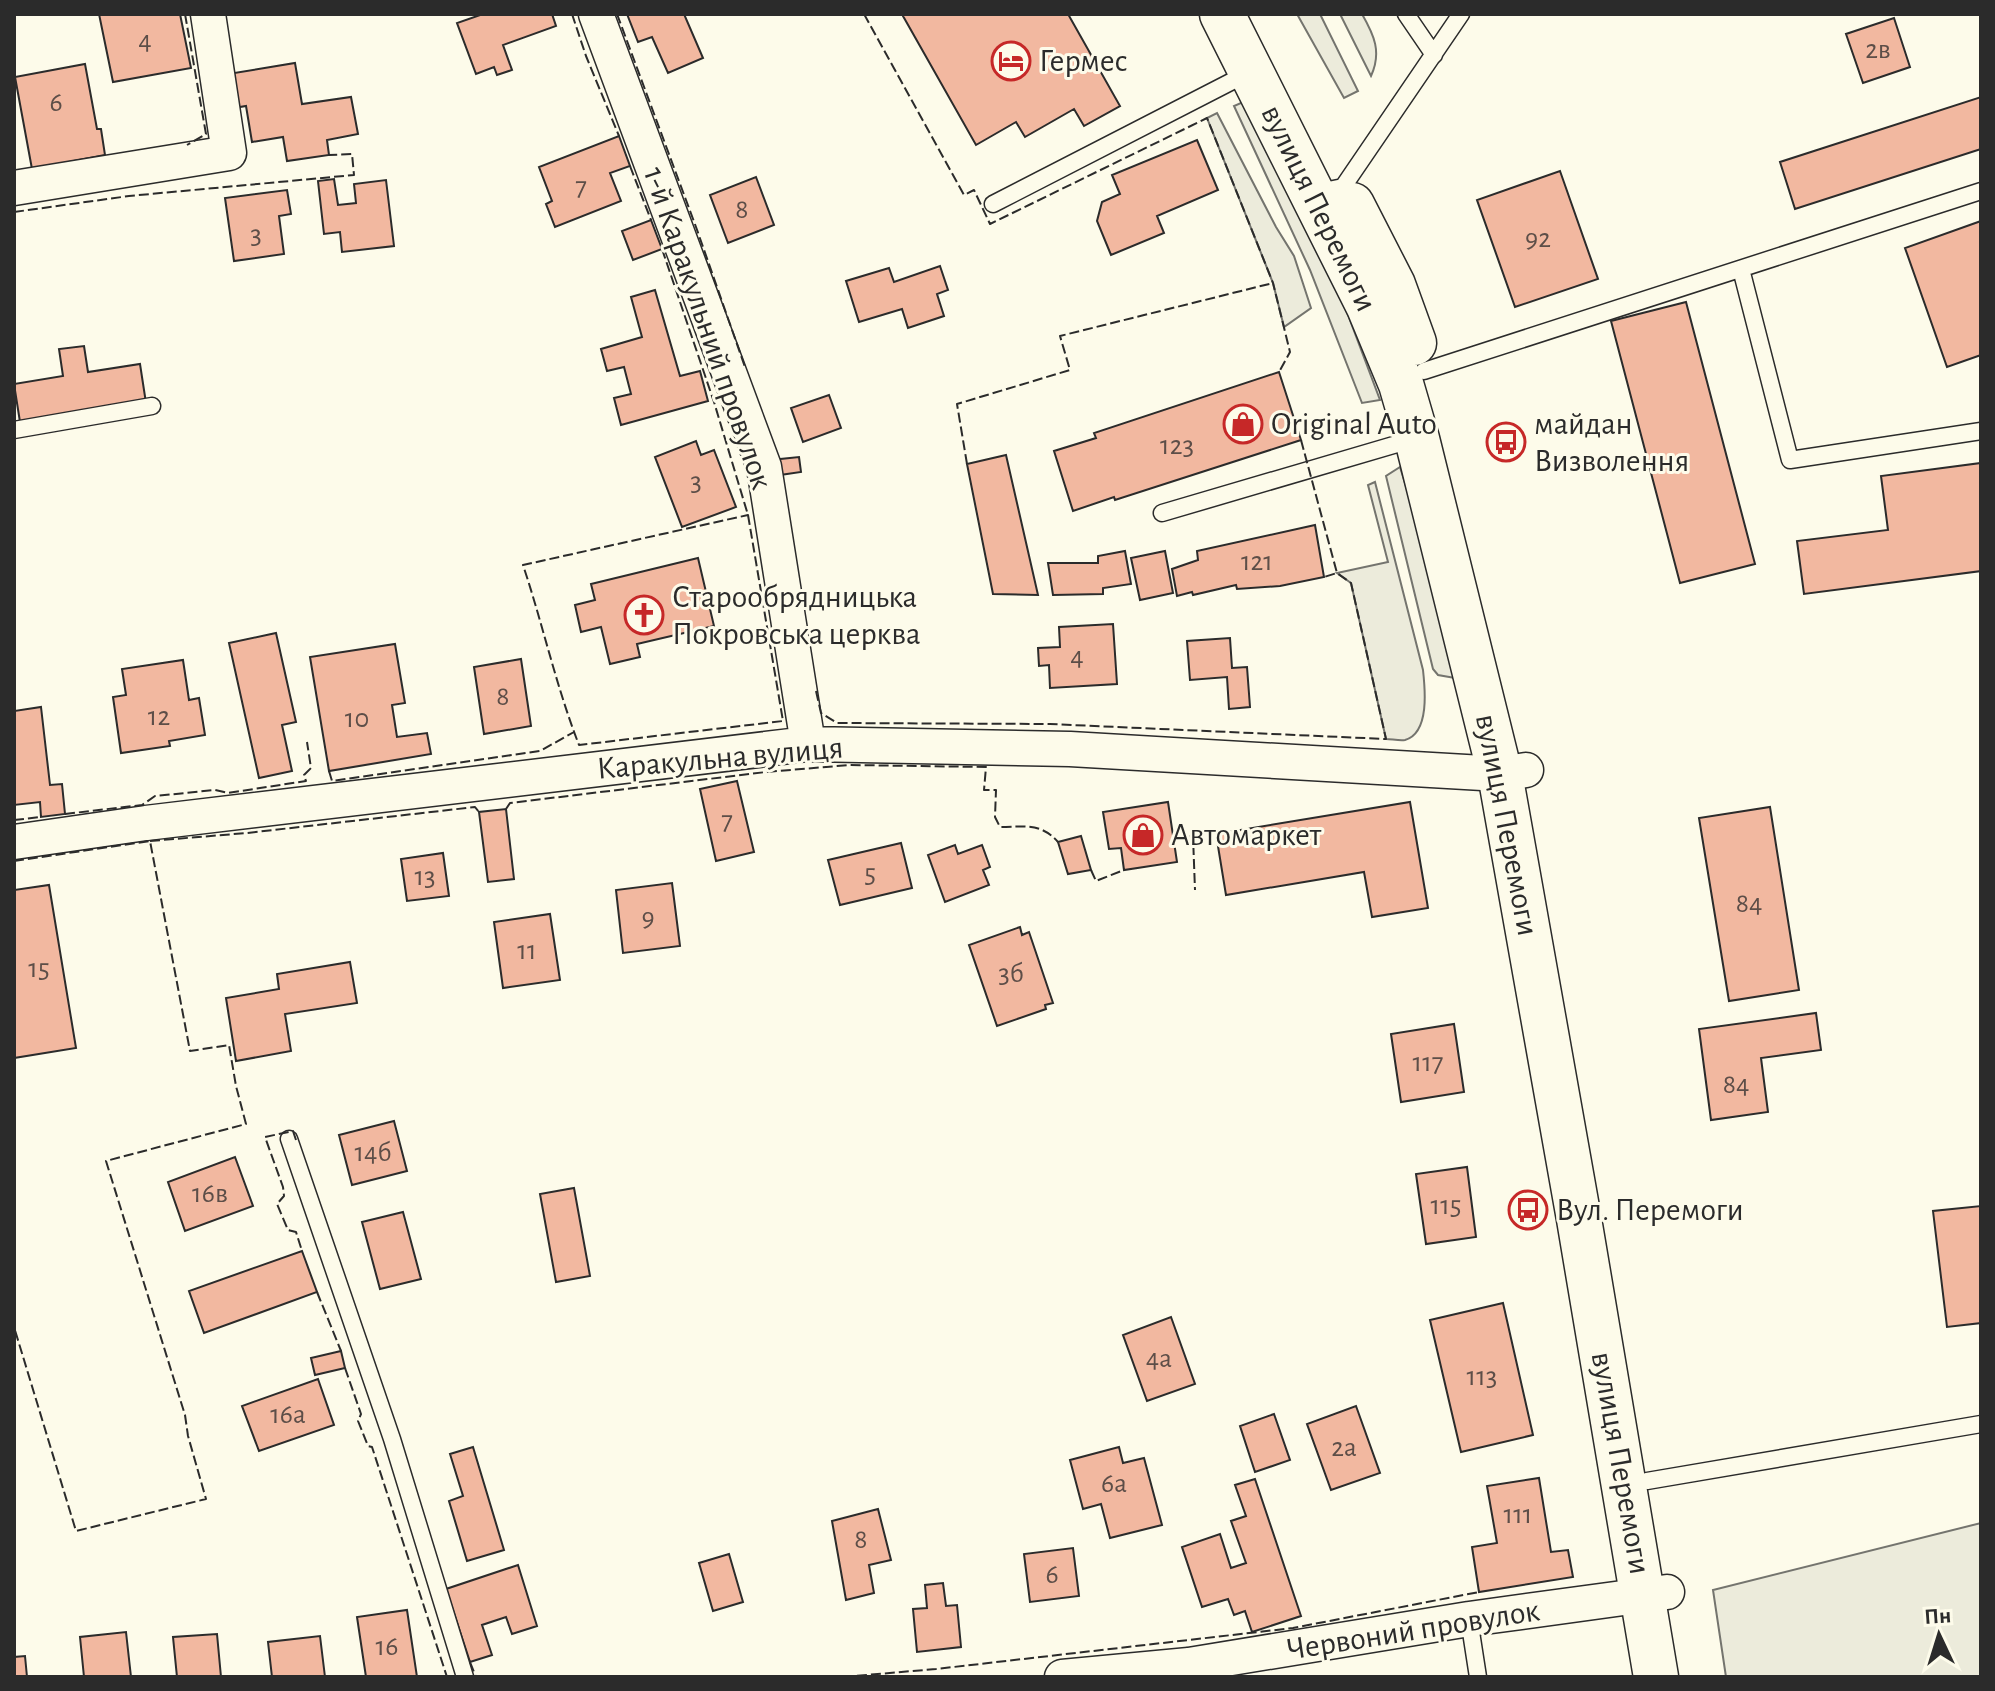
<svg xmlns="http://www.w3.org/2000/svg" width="1995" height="1691" viewBox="0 0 1995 1691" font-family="'Alegreya Sans',sans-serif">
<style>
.green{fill:#ecebdb;stroke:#74746e;stroke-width:2}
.building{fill:#f2b8a0;stroke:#2b2b2b;stroke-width:2}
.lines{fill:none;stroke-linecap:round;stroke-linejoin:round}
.service-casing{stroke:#2b2b2b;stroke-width:19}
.minor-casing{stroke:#2b2b2b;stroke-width:37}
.primary-casing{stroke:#2b2b2b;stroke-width:47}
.service{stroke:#fdfbea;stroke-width:16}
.minor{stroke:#fdfbea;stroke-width:34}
.primary{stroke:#fdfbea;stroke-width:44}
.fence{stroke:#2b2b2b;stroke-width:2;stroke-dasharray:10 4;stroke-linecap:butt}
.labels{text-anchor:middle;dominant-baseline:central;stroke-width:6;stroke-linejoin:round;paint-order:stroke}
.number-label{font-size:28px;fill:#5d4e48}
.poi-label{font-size:32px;fill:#2b2b2b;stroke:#fdfbea;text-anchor:start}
.street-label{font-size:32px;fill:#2b2b2b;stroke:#fdfbea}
</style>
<rect width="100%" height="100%" fill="#fdfbea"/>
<path class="green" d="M1297 14H1320L1358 91 1344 98Z
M1340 14H1362C1374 35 1382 52 1371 76Z
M1250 99 1342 299 1380 400 1362 403 1310 270 1234 106Z
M1217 113 1276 227 1294 256 1311 308 1284 327 1273 283 1207 118Z
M1400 467 1428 558 1455 678 1438 675 1433 669 1386 476Z
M1375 482 1423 670C1425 688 1430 733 1405 740 1400 741 1391 739 1386 739L1351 583 1337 573 1388 562 1368 485Z
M1981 1523V1677H1726L1713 1590Z"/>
<path class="building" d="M99 14H180L191 68 113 82Z
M483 14H552L556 26 503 45 512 70 497 75 494 67 476 74 457 23Z
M627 14H684L703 58 668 73 652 37 638 42Z
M906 14H1068L1120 106 1084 126 1074 109 1025 137 1016 122 976 145 903 16Z
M1894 18 1910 67 1863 83 1846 34Z
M295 63 302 104 351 97 358 134 327 140 329 155 287 161 283 137 252 142 246 106 234 108 228 74Z
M85 64 97 129H101L105 155 32 169 15 77Z
M1981 97V149L1795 209 1780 162Z
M619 136 630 166 610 173 621 201 555 227 546 204 552 201 539 167Z
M1197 140 1218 190 1157 216 1164 233 1111 255 1097 221 1102 202 1120 194 1112 175Z
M1560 171 1598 279 1515 307 1477 200Z
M756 177 774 225 728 243 710 195Z
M334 179 338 205 356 203 354 184 386 180 394 246 342 252 340 232 324 234 318 181Z
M287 190 291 214 279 216 284 254 234 261 225 198Z
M651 220 662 249 633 260 622 231Z
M1981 221V355L1947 367 1905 248Z
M940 266 948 290 937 294 944 316 908 328 902 309 859 322 846 281 889 268 894 282Z
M655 290 680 376 700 371 708 401 621 425 614 398 631 394 624 367 607 371 601 349 642 337 631 297Z
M1686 302 1755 564 1680 583 1611 321Z
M84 346 88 372 140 364 146 403 20 422 14 384 63 376 59 349Z
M1279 372 1301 440 1115 500 1114 497 1073 511 1054 451 1096 438 1094 433Z
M829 395 841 428 803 442 791 408Z
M696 441 701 455 714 450 736 507 682 527 655 457Z
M1006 455 1038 595 993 594 967 464Z
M799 457 801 472 773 476 771 460Z
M1981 463V571L1804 594 1797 541 1888 530 1881 476Z
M1315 525 1324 577 1280 586 1237 589 1236 585 1193 595 1192 592 1177 596 1172 569 1198 560 1197 551Z
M1125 551 1131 584 1103 588V594L1053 595 1048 563H1098V556Z
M1165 551 1173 593 1140 600 1131 558Z
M698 558 714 626 637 644 640 657 610 664 601 627 581 632 575 605 595 600 591 584Z
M1113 624 1117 684 1050 688 1049 665 1039 666 1038 648 1060 647 1059 627Z
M276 633 296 722 282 725 292 771 259 778 229 643Z
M1230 638 1232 668 1247 667 1250 707 1229 709 1227 677 1190 680 1187 641Z
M395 644 405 703 392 705 397 737 427 733 431 754 329 771 310 657Z
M521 659 531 726 484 734 474 667Z
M183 660 189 700 199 698 205 735 169 741 170 746 121 753 113 697 126 695 122 669Z
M41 707 50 785 62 784 65 814 41 817 40 802 14 805V711Z
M737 781 754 852 716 861 700 789Z
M1168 802 1177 862 1124 870 1121 848 1109 849 1103 812Z
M1410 802 1428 908 1372 917 1364 872 1226 895 1216 834Z
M1770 807 1799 990 1729 1001 1699 818Z
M506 809 514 879 488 882 479 812Z
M1081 836 1091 870 1068 874 1058 842Z
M901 843 912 888 840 905 828 860Z
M955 845 958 854 982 845 990 867 983 870 989 885 945 902 928 855Z
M443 853 449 896 407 901 401 859Z
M672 883 680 946 623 953 616 890Z
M49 885 76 1048 14 1058V890Z
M550 914 560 980 503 988 494 922Z
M1020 927 1022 935 1029 932 1053 1003 1045 1005 1046 1009 997 1026 969 945Z
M350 962 357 1003 285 1014 291 1051 236 1061 226 998 279 989 277 974Z
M1816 1013 1821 1050 1761 1058 1768 1112 1711 1120 1699 1029Z
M1454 1024 1464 1092 1401 1102 1391 1034Z
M394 1121 407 1171 352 1185 339 1135Z
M235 1157 253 1206 185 1231 168 1182Z
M1467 1167 1476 1237 1426 1244 1416 1174Z
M574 1188 590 1276 556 1282 540 1194Z
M1981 1206V1323L1947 1327 1933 1211Z
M403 1212 421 1279 380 1289 362 1222Z
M302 1251 317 1292 204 1333 189 1291Z
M1503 1303 1533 1435 1461 1452 1430 1320Z
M1171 1317 1195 1384 1147 1401 1123 1335Z
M341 1351 345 1368 315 1375 311 1358Z
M318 1379 334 1425 259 1451 242 1406Z
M1356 1406 1380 1473 1331 1490 1307 1424Z
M1274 1414 1290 1460 1255 1472 1240 1426Z
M473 1447 504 1550 467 1561 449 1501 463 1496 450 1454Z
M1119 1447 1123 1463 1144 1458 1162 1525 1110 1538 1101 1504 1083 1509 1070 1460Z
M1539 1478 1551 1552 1568 1550 1573 1577 1479 1592 1472 1547 1497 1543 1487 1486Z
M1255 1479 1301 1616 1252 1632 1245 1611 1234 1615 1228 1599 1202 1607 1182 1547 1220 1534 1231 1568 1246 1563 1231 1521 1246 1516 1235 1485Z
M878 1509 891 1560 869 1565 874 1593 846 1600 832 1521Z
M1073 1548 1079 1596 1030 1602 1024 1554Z
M729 1554 743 1602 713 1611 699 1563Z
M518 1565 537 1626 512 1634 506 1617 482 1625 492 1655 470 1662 446 1589Z
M943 1583 946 1606 957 1605 961 1647 917 1652 913 1609 927 1608 925 1585Z
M407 1610 417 1677H366L357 1617Z
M126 1632 131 1677H84L80 1637Z
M217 1634 221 1677H177L173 1637Z
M320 1636 325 1677H272L268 1642Z
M25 1656 27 1677H14V1657Z"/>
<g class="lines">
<g class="service-casing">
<path id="service" d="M1406 14 1434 55
M1314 193 1343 187 1461 14
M993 204 1250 72
M1741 269 1790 460 1981 431
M1424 371 1981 191
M14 430 152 406
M1162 513 1414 439
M289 1139 392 1439 465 1677
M1647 1481 1981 1424
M1469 1619 1478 1677"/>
</g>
<g class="minor-casing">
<path id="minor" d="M596 14 764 467 808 744
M14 188 229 153 208 14
M14 842 146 823 808 744 1070 749 1500 774 1526 770
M1062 1677 1189 1665 1469 1619 1667 1592"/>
</g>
<g class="primary-casing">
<path id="primary" d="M1222 14 1369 307 1401 384 1417 439 1500 774 1579 1219 1656 1677
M1352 205 1393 285 1414 343"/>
</g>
<use href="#service" class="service"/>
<use href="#minor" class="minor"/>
<use href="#primary" class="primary"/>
<path class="fence" d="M185 14 206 134 187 145
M572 14 586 56 619 136
M617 14 696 227 745 367
M864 14 964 195 974 190 990 224 1207 118 1273 283 1290 352 1279 372
M630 166 651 220
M14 212 129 196 354 175 352 154 329 155
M662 249 714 402 748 515
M1301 440 1337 573 1324 577
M967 464 957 404 1070 370 1060 336 1273 283
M748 515 783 721 579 745C556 686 543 625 523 565Z
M816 691 821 713 837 723 1050 724 1386 739 1351 583 1337 573
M329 771 332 781 540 751 574 732
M506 809 510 803 766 772 850 765 986 767 984 790H996L995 817 1000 827C1024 827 1040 822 1058 842
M65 814 142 805 155 796 215 790 228 793 306 781 304 775 311 768 307 742
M14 820 41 817
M1174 837 1193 836 1195 890
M150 841 247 833 475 807 479 812
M14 861 150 841 190 1051 229 1045 236 1086 246 1124 106 1161 185 1415 188 1436 206 1499 76 1531 14 1327
M1091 870 1096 881 1124 870
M296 1140 293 1131 265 1137 283 1187 284 1196 277 1204 288 1230 296 1232 302 1251
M317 1292 341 1351
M345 1368 361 1414 358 1421 368 1446 372 1447 447 1677
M470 1662 476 1677
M843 1677 936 1669 1293 1628 1479 1592"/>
</g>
<defs>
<g id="hotel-ring" transform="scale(2)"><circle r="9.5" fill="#fdfbea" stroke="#c62828" stroke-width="1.5"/><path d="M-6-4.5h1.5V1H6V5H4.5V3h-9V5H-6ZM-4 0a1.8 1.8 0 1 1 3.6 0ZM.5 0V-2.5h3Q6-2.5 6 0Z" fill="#c62828"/></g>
<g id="shop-ring" transform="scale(2)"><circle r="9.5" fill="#fdfbea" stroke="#c62828" stroke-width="1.5"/><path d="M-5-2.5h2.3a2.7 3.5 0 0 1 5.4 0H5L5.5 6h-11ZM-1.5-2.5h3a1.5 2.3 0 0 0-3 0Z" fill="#c62828"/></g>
<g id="bus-ring" transform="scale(2)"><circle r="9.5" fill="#fdfbea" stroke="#c62828" stroke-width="1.5"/><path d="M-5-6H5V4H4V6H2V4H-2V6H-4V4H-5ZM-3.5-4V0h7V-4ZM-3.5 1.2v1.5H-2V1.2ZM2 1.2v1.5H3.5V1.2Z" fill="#c62828"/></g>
<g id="church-ring" transform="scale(2)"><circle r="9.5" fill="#fdfbea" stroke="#c62828" stroke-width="1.5"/><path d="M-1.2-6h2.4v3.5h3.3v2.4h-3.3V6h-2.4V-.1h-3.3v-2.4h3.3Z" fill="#c62828"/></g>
</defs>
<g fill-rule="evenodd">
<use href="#hotel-ring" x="1011" y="61"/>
<use href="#shop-ring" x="1243" y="424"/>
<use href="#bus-ring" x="1506" y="442"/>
<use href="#church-ring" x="644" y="615"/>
<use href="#shop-ring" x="1143" y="835"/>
<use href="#bus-ring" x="1528" y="1210"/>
</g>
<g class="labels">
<g class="number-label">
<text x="145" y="41">4</text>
<text x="1878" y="50">2в</text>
<text x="56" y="103">6</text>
<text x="581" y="187">7</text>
<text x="742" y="210">8</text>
<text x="256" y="235">3</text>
<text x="1538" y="239">92</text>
<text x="1177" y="446">123</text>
<text x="696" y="482">3</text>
<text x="1257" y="562">121</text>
<text x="1077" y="657">4</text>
<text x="503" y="697">8</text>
<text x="159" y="717">12</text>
<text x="357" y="719">10</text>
<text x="727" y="821">7</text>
<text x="870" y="874">5</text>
<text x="425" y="877">13</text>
<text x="1749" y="904">84</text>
<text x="648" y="918">9</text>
<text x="527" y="951">11</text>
<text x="39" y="969">15</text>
<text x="1011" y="974">3б</text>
<text x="1428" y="1063">117</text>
<text x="1736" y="1085">84</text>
<text x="373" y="1153">14б</text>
<text x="210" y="1194">16в</text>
<text x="1446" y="1206">115</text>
<text x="1159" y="1359">4а</text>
<text x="1482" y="1377">113</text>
<text x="288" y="1415">16а</text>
<text x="1344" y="1448">2а</text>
<text x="1114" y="1484">6а</text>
<text x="1518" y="1515">111</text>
<text x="861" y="1540">8</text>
<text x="1052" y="1575">6</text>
<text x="387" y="1647">16</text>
</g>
<g class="poi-label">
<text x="1039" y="61">Гермес</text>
<text x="1271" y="424">Original Auto</text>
<text x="1534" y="424">майдан<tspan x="1534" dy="37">Визволення</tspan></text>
<text x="672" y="597">Старообрядницька<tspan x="672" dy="37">Покровська церква</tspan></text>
<text x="1171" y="835">Автомаркет</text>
<text x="1556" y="1210">Вул. Перемоги</text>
</g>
<g class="street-label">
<text transform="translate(1319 208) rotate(64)">вулиця Перемоги</text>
<text transform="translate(708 328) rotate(71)">1-й Каракульний провулок</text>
<text transform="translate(720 758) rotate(-5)">Каракульна вулиця</text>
<text transform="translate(1507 825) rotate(79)">вулиця Перемоги</text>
<text transform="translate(1621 1463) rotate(80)">вулиця Перемоги</text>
<text transform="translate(1413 1630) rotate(-9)">Червоний провулок</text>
</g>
</g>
<rect width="1995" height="1691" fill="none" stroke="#2b2b2b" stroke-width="32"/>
<g transform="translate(1939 1635) rotate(356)" stroke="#fdfbea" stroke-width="6" paint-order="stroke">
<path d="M0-6L14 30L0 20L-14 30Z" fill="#2b2b2b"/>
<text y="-12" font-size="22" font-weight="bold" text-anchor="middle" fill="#2b2b2b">Пн</text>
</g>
</svg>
